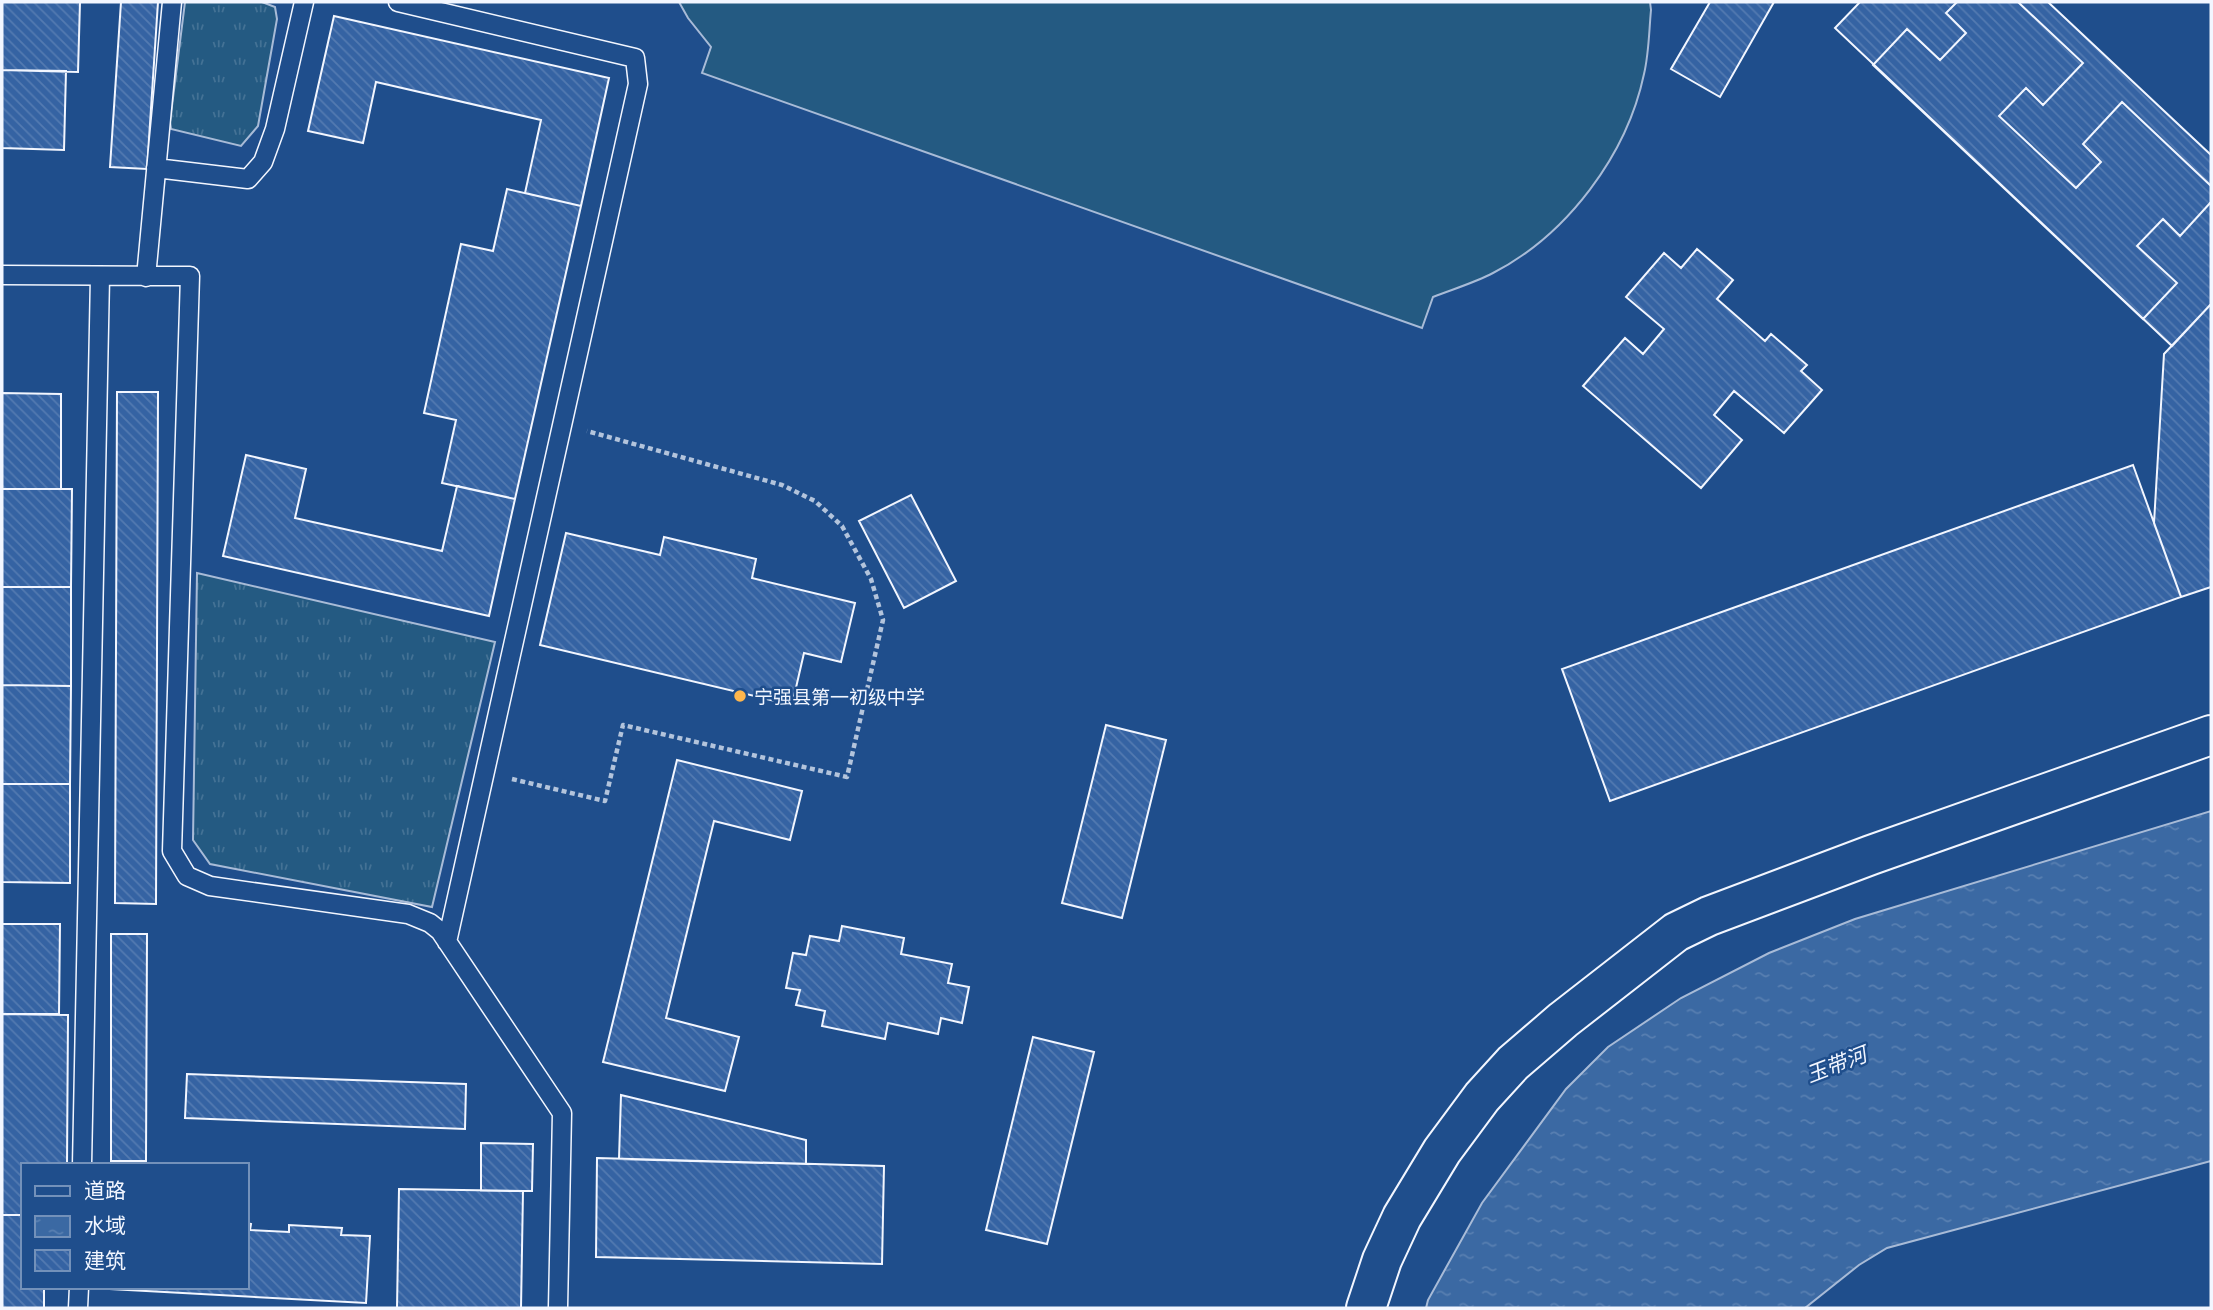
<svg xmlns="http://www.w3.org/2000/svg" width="2213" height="1310" viewBox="0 0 2213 1310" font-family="'Titillium Web','Noto Sans SC',sans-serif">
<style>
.grass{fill:url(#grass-tufts);stroke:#a8bbd7;stroke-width:2}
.pitch{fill:#245a82;stroke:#a8bbd7;stroke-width:2}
.water{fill:url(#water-ripples);stroke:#a8bbd7;stroke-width:2}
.building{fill:url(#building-back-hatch);stroke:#f2f6ff;stroke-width:2}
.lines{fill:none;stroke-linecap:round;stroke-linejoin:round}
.service-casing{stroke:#f2f6ff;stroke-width:21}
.tertiary-casing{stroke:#f2f6ff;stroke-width:42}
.path{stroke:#b3c4dc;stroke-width:4.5;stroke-dasharray:5 3.5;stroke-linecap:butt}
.service{stroke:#1f4e8c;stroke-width:18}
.tertiary{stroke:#1f4e8c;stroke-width:38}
.poi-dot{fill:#ffb74d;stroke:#1f4e8c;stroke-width:2.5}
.labels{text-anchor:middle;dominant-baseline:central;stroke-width:5;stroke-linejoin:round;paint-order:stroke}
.poi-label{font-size:19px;fill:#f2f6ff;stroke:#1f4e8c;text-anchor:start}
.water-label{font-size:21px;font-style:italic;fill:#f2f6ff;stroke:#1f4e8c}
</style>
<defs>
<pattern id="grass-tufts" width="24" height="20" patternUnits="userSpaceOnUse" patternTransform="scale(1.75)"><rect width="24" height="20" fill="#245a82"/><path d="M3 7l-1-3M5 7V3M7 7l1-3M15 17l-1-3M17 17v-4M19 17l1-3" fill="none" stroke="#447295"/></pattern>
<pattern id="water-ripples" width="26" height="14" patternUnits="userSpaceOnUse" patternTransform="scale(1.75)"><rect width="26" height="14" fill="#3b69a3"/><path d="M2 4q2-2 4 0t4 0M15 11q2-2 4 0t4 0" fill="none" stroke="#587fb1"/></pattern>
<pattern id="building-back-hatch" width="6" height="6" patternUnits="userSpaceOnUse" patternTransform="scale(1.75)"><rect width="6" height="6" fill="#3563a3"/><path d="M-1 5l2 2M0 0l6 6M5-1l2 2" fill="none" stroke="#537ab1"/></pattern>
</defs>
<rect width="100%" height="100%" fill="#1f4e8c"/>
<path class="grass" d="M185 2H262L275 7 277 19 258 126 241 146 171 129 170 122Z
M197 573 495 642 432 907 210 864 193 840Z"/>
<path class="pitch" d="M679 2H1650L1651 10C1649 31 1649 53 1644 74 1627 155 1567 235 1493 273 1474 283 1453 289 1433 297L1422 328 702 73 711 47 688 18Z"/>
<path class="water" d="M2211 811V1161L1887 1248 1859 1265 1805 1308H1426L1428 1300 1482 1203 1566 1089 1608 1047 1681 998 1769 953 1855 919Z"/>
<path class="building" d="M2 2H80L78 72 2 70Z
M121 2H158L147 169 110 167Z
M1710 2H1774L1720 97 1671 69Z
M1860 2H2048L2211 155V304L2172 346 1835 28Z
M1957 2H2018L2083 63 2043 105 2026 88 1999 116 2076 188 2101 162 2083 144 2122 102 2211 186V202L2180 236 2163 219 2137 246 2177 283 2143 319 1873 65 1907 29 1940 60 1966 33 1946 13Z
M334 16 609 78 581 206 525 193 541 120 376 82 363 143 308 131Z
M2 70 66 71 64 150 2 148Z
M507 189 581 206 515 499 442 483 456 420 424 413 461 244 493 251Z
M1697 249 1733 280 1717 299 1765 341 1771 334 1807 365 1801 371 1822 390 1784 433 1734 391 1714 415 1742 440 1701 488 1583 386 1625 338 1643 354 1664 329 1626 297 1664 253 1681 268Z
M2211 304V587L2181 597 2154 523 2164 354Z
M117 392H158L156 904 115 903Z
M2 393 61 394V489H2Z
M246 455 306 469 295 518 442 551 457 486 515 499 489 616 223 556Z
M2133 465 2181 597 1610 801 1562 669Z
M2 489H72L71 587H2Z
M911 495 956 581 904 608 859 521Z
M566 533 660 555 664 537 756 559 752 578 855 603 841 662 804 653 792 705 540 645Z
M2 587H71V686L2 685Z
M2 685 71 686 70 784H2Z
M1106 725 1166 740 1122 918 1062 903Z
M677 760 802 791 790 840 714 821 666 1018 739 1037 725 1091 603 1062Z
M2 784H70V883L2 882Z
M2 924H60L59 1014H2Z
M842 926 904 938 901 954 952 964 948 983 969 987 962 1023 941 1018 938 1034 888 1023 885 1039 822 1026 825 1011 796 1005 800 990 786 988 793 953 806 955 810 936 839 941Z
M111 934H147L146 1161H111Z
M2 1014 68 1015 67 1165H23V1215H2Z
M1033 1037 1094 1052 1047 1244 986 1230Z
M187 1074 466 1084 465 1129 185 1118Z
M621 1095 806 1140V1164L619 1159Z
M481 1143 533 1144 532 1191H481Z
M597 1158 884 1166 882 1264 596 1257Z
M399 1189 523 1191 521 1308H397Z
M2 1215H23V1287H44V1308H2Z
M247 1223 251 1224 250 1230 289 1232V1225L342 1228 341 1235 370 1236 366 1303 91 1288 247 1287Z"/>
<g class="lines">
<g class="service-casing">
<path id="service" d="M398 2 635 58 638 84 447 942
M156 168 248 179 263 162 275 129 304 2
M2 275 190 276 172 851 187 876 210 886 408 914 430 923 440 931 562 1113 558 1308
M146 277 172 2
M82 1165 100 277
M78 1308 79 1287"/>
</g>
<g class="tertiary-casing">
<path id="tertiary" d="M1366 1308 1382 1260 1402 1217 1442 1151 1482 1097 1513 1063 1563 1020 1676 932 1709 916 1871 855 2211 735"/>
</g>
<path class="path" d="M512 779 605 801 623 725 847 777 883 620 871 579 842 526 815 501 782 485 587 431"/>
<use href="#service" class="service"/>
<use href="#tertiary" class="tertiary"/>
</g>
<circle class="poi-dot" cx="740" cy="696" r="7"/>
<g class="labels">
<g class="poi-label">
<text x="754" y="696">宁强县第一初级中学</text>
</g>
<g class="water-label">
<text transform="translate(1836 1064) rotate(-21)">玉带河</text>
</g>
</g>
<rect width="2213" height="1310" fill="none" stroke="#f2f6ff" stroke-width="7"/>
<rect x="21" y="1163" width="228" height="126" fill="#1f4e8c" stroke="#7391ba" stroke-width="2"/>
<rect x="35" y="1186" width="35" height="10" fill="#1f4e8c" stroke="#7391ba" stroke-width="2"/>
<text x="84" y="1198" font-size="21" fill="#f2f6ff">道路</text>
<rect x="35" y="1216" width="35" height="21" fill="url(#water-ripples)" stroke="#7391ba" stroke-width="2"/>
<text x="84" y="1233" font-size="21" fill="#f2f6ff">水域</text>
<rect x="35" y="1250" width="35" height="21" fill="url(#building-back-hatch)" stroke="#7391ba" stroke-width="2"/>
<text x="84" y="1268" font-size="21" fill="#f2f6ff">建筑</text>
</svg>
